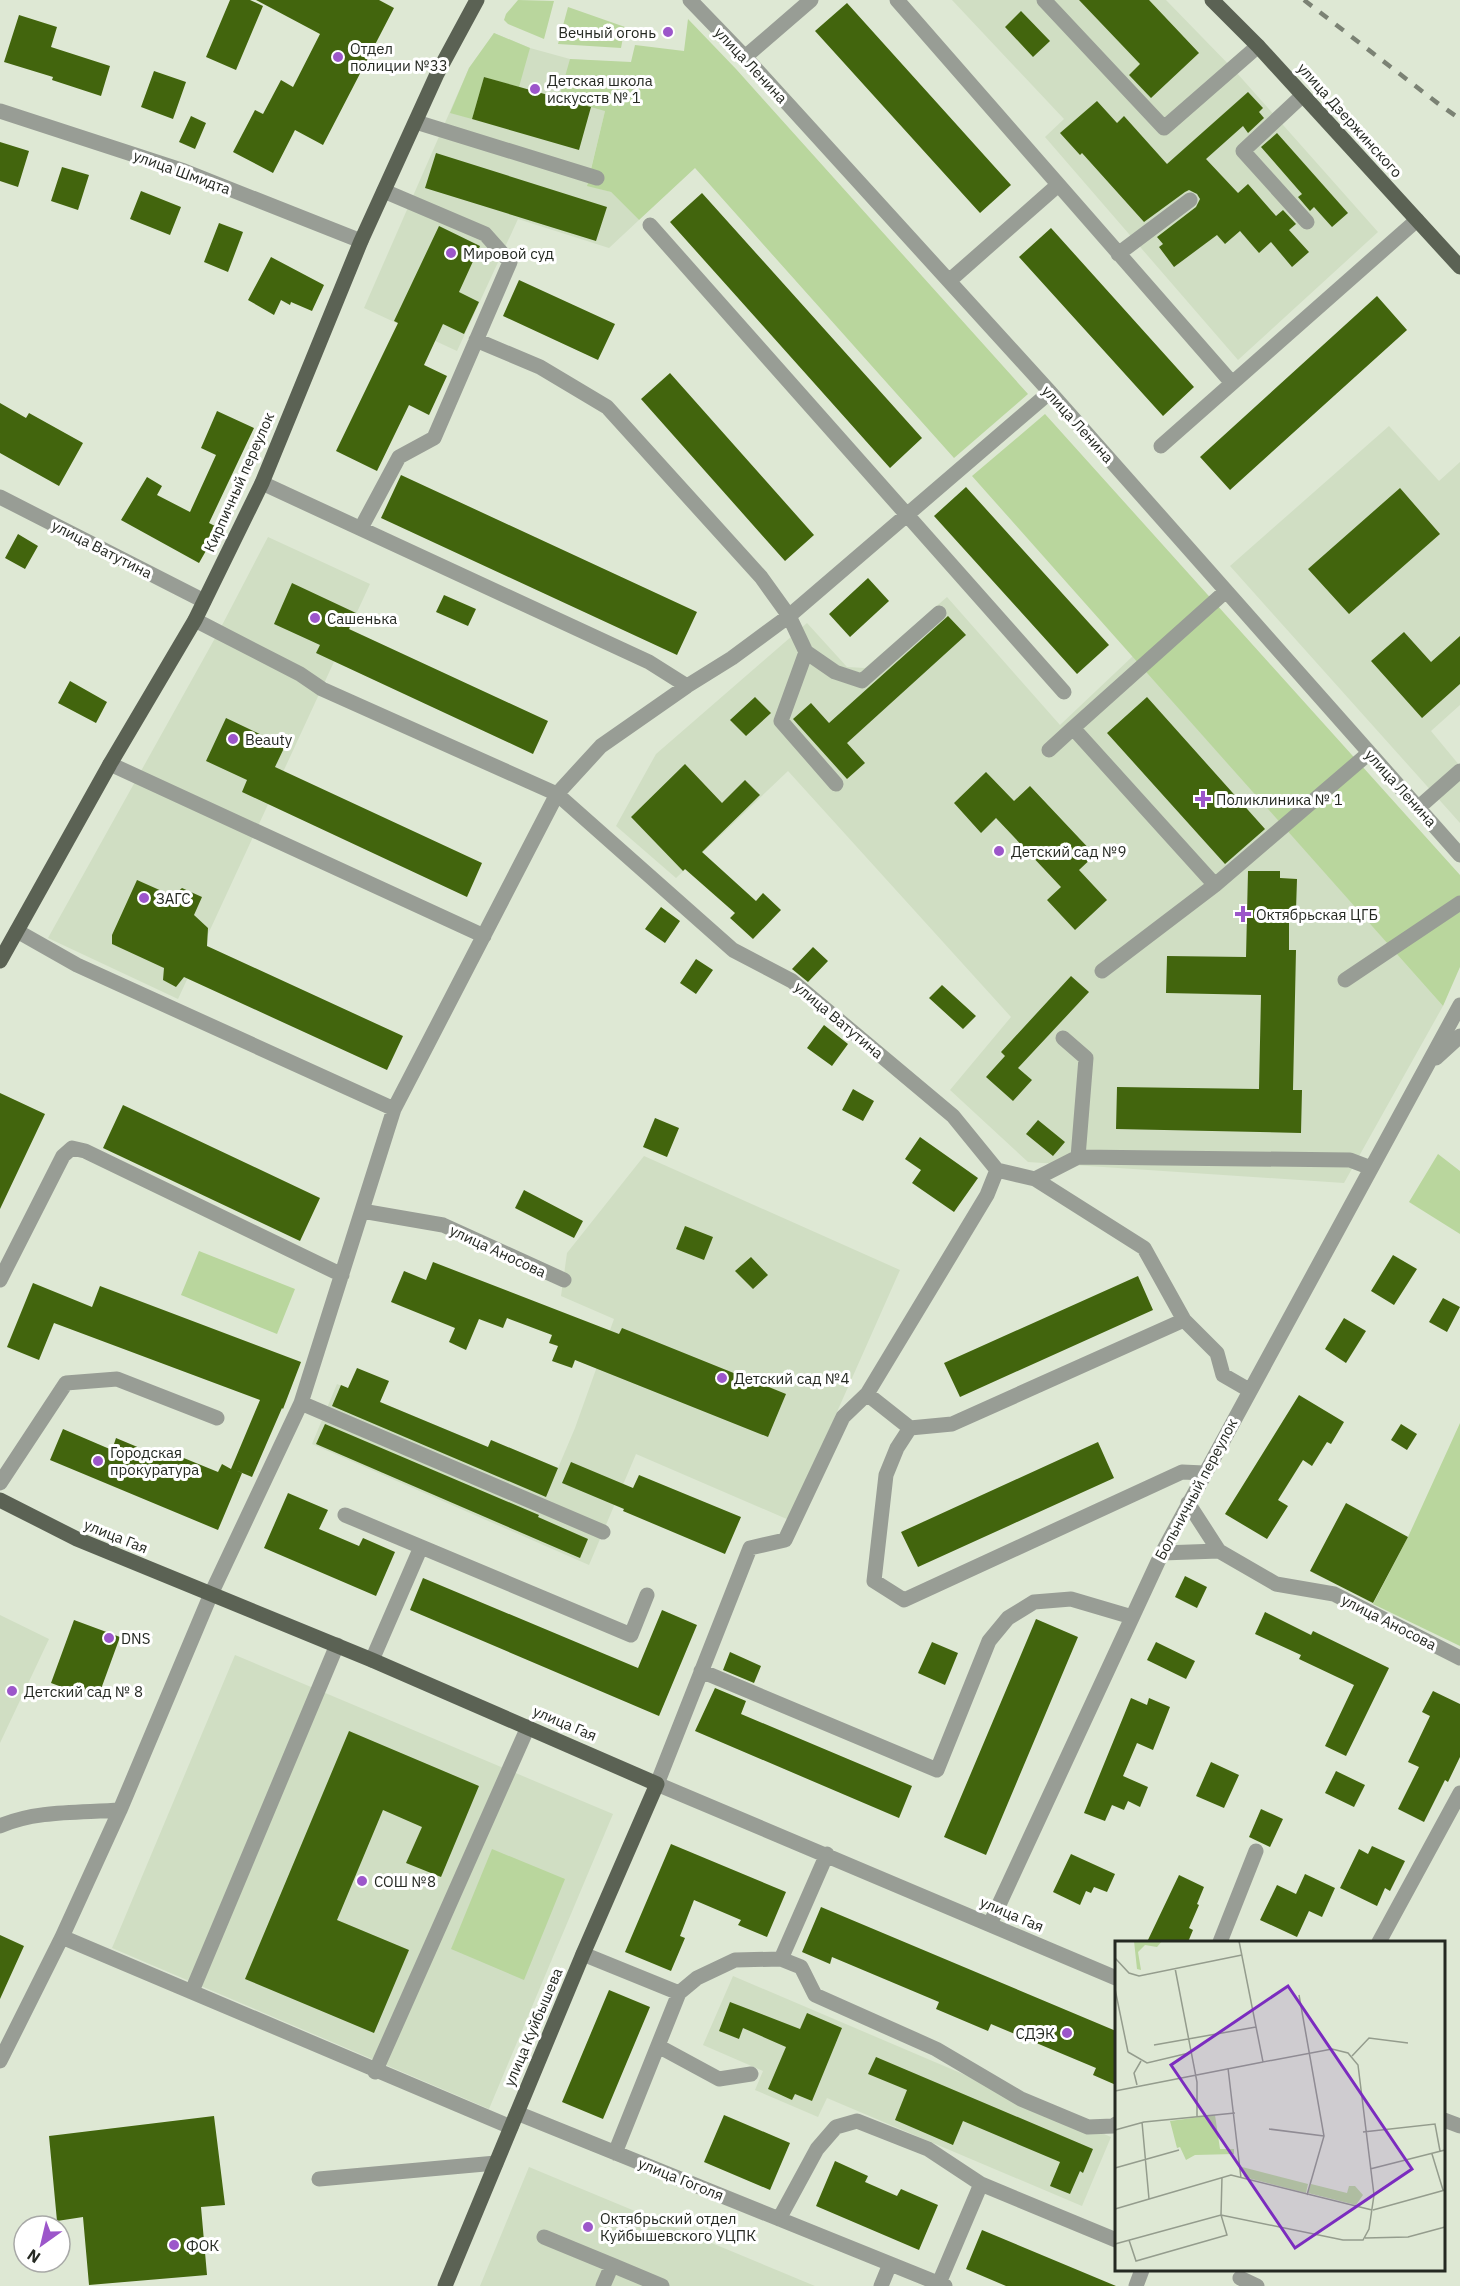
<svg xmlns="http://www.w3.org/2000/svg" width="1460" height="2286" viewBox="0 0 1460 2286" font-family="'IBM Plex Sans',sans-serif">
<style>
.built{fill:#d0dec3}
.green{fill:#b9d69d}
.building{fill:#42650d}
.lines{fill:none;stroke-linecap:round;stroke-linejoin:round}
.minor{stroke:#989d95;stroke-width:15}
.major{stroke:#5b6254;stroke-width:15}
.rail{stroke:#7b8274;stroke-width:4.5;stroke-dasharray:10 10;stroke-linecap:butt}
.poi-dot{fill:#9c56ca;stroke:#fff;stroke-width:2}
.labels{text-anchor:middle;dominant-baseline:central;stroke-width:6;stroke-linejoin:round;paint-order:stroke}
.poi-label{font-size:15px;fill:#252922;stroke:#fff;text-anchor:start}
.street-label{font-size:15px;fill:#252922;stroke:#fff}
.inset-road{fill:none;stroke:#949c8d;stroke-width:1.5}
.view{fill:#7b2cbf;fill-opacity:0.15;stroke:#7b2cbf;stroke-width:3}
.inset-edge{fill:none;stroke:#252922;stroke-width:3}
</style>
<rect width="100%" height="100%" fill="#dee8d4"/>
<path class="built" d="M952 0H1166L1236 72 1378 232 1238 360 1045 137 1064 119Z
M494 33 530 48 570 59 617 62 587 185 611 192 639 220 609 248 518 219 457 351 364 308 469 68Z
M1389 426 1439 481 1460 462V705L1431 731 1460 766V823L1230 566Z
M268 537 370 584 178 999 48 938 219 631Z
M947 597 1060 725 1133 656 1443 1006 1344 1183 1028 1162 950 1090 1011 1017 788 771 676 878 616 826 656 754 807 623 847 667 865 668Z
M644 1156 900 1270 789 1520 636 1454 589 1565 312 1444 337 1384 488 1447 491 1440 558 1468 575 1428 614 1319 561 1296 567 1253Z
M0 1615 49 1639 0 1743Z
M235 1655 613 1814 489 2109 112 1948Z
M733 1976 1111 2137 1082 2206 827 2098 818 2117 755 2090 763 2071 703 2045Z
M529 2167 815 2286H480Z"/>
<path class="green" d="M518 0 554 1 544 39 508 24 504 20 506 14Z
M568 7 625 27 621 48 558 44Z
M688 19 736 69 1028 394 954 458 695 168 639 220 611 192 587 186 605 111 559 98 570 59 631 62 635 45 684 51Z
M494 33 530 48 519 87 484 77 472 119 450 113 469 68Z
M1045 414 1460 875V967L1443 1006 972 476Z
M1438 1154 1460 1171V1234L1409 1202Z
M199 1251 295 1289 277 1334 181 1295Z
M1460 1423V1646L1373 1604 1408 1537Z
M492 1849 565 1879 524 1980 451 1949Z"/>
<path class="building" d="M230 0H250L263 6 236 70 206 57Z
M256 0H379L394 8 323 145 295 130 273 173 233 152 255 110 263 114 281 80 293 87 320 34Z
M1079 0H1149L1199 53 1151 98 1129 75 1140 64Z
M847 3 1011 185 980 213 815 31Z
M1021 11 1050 41 1033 57 1005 27Z
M19 15 57 27 51 47 110 66 101 96 52 80 53 77 4 62Z
M154 71 186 82 173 119 141 107Z
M484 77 591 107 579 150 472 119Z
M1248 92 1263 108 1259 112 1264 118 1248 133 1243 126 1206 159 1238 193 1248 184 1276 216 1283 210 1296 224 1289 230 1309 252 1292 267 1271 242 1259 253 1240 231 1225 244 1217 235 1174 267 1159 247 1163 244 1157 237 1196 207 1200 199 1197 194 1189 190 1185 192 1144 222 1082 153 1080 155 1060 133 1097 101 1117 123 1124 116 1167 164Z
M191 116 206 123 195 149 179 142Z
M1277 133 1348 213 1332 227 1314 207 1310 211 1298 197 1302 194 1261 147Z
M0 142 29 151 18 187 0 181Z
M436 153 607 207 596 241 425 188Z
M62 167 89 175 78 210 51 201Z
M141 191 181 207 170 235 130 219Z
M702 193 922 438 890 468 670 222Z
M219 223 243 232 228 272 204 262Z
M439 226 480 246 459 292 479 302 464 334 443 324 424 365 447 376 429 415 409 405 377 471 336 451 398 323 394 321Z
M1051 228 1194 387 1163 416 1019 257Z
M271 257 324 285 312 311 291 302 290 305 281 300 274 315 248 300Z
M519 280 615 324 598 360 503 316Z
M1377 296 1407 330 1230 490 1200 457Z
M670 373 814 535 785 561 641 399Z
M0 403 26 418 29 413 83 443 59 486 0 453Z
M217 411 254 428 209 523 219 528 199 563 121 520 147 477 162 486 157 495 190 512 216 455 201 448Z
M401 475 697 612 677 655 381 518Z
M966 487 1109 645 1077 674 934 516Z
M1400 488 1440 534 1349 614 1308 569Z
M18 534 38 546 25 569 5 558Z
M868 578 889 601 850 637 829 614Z
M292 583 356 613 349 629 548 721 533 754 316 653 320 645 274 624Z
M444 595 476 609 468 626 436 612Z
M948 616 966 635 847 743 865 763 847 779 793 719 811 703 829 723Z
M1404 632 1431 662 1460 636V684L1422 718 1371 661Z
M70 681 107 702 96 723 58 703Z
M755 697 771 713 746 736 730 720Z
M1147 697 1265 829 1225 864 1107 733Z
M226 718 285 746 275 767 482 863 467 897 242 792 247 780 206 761Z
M685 764 722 803 745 780 760 795 702 852 756 901 763 893 781 910 753 939 730 918 735 913 685 869 683 871 631 817Z
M986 772 1014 801 1030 786 1095 855 1079 870 1107 900 1075 930 1047 900 1061 887 996 818 981 833 954 803Z
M1248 871H1280V878L1297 879 1296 910H1289V950H1296L1293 1090H1302L1301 1133 1116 1129 1117 1087 1259 1089 1261 995 1166 993 1167 956 1246 957Z
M137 880 173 896 182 888 202 897 194 915 208 928 207 946 403 1036 387 1070 184 977 176 987 163 980 164 968 112 944V935Z
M661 907 680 921 665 943 645 929Z
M813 947 828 961 808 982 792 969Z
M696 959 713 970 696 994 680 983Z
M1071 976 1089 992 1018 1068 1032 1080 1013 1101 986 1077 1005 1056 1001 1052Z
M942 985 976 1016 963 1029 929 998Z
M824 1025 848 1044 832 1066 807 1048Z
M853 1089 874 1101 863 1121 842 1110Z
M0 1093 45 1114 0 1209Z
M123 1105 320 1198 300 1241 103 1148Z
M655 1118 679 1128 667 1157 643 1147Z
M1038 1120 1065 1142 1053 1156 1026 1134Z
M920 1137 978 1178 954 1212 912 1183 921 1170 905 1159Z
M524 1190 583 1221 574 1238 515 1208Z
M685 1226 713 1237 704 1260 676 1249Z
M1393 1255 1417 1269 1394 1305 1371 1291Z
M751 1257 768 1275 753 1289 735 1271Z
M433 1262 619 1334 622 1328 786 1394 768 1437 575 1360 572 1368 552 1361 558 1346 549 1343 552 1335 507 1318 503 1328 479 1319 466 1350 449 1342 455 1328 391 1302 404 1271 426 1280Z
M1138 1276 1153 1310 960 1397 944 1363Z
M33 1283 92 1307 100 1286 301 1362 283 1409 282 1408 252 1477 235 1470 242 1473 218 1530 50 1460 63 1429 112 1450 116 1438 166 1459 169 1452 218 1472 222 1464 231 1469 260 1400 54 1323 39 1360 7 1347Z
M1443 1298 1460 1307 1447 1332 1429 1322Z
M1344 1318 1366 1331 1346 1363 1325 1349Z
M357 1368 389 1381 380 1402 488 1447 491 1440 558 1468 546 1497 332 1406 341 1385 348 1388Z
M1299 1395 1344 1422 1331 1444 1327 1442 1312 1466 1303 1460 1278 1500 1288 1506 1267 1539 1225 1514Z
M325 1424 539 1515 538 1517 588 1539 580 1558 316 1444Z
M1401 1424 1417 1434 1407 1450 1391 1440Z
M1098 1442 1114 1478 918 1567 901 1532Z
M571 1462 633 1488 639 1475 741 1517 725 1554 623 1511 624 1509 562 1483Z
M288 1493 328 1510 319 1529 359 1546 363 1538 395 1552 376 1596 264 1548Z
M1346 1503 1408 1537 1373 1603 1310 1571Z
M1185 1576 1207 1587 1197 1608 1175 1597Z
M423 1578 638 1668 662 1610 697 1625 659 1716 410 1610Z
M1265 1612 1311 1635 1313 1631 1389 1668 1346 1756 1325 1746 1354 1685 1299 1659 1301 1655 1255 1634Z
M1036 1619 1078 1637 986 1855 944 1837Z
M74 1620 120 1637 97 1700 51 1683Z
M932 1642 958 1653 945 1685 918 1673Z
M1156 1642 1195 1661 1186 1679 1147 1660Z
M730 1652 761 1666 754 1683 723 1670Z
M715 1688 746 1701 741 1714 912 1786 899 1818 695 1731Z
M1433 1691 1460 1704V1757L1448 1782 1445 1780 1424 1822 1398 1809 1419 1767 1408 1762 1430 1716 1422 1712Z
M1131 1698 1147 1705 1149 1698 1170 1707 1153 1750 1137 1743 1123 1776 1148 1787 1140 1807 1128 1801 1124 1810 1112 1805 1105 1821 1084 1813Z
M349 1731 479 1786 441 1877 406 1863 422 1827 383 1810 337 1920 409 1950 374 2033 245 1979Z
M1211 1762 1239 1775 1224 1808 1196 1796Z
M1336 1771 1365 1785 1354 1807 1325 1793Z
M1261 1809 1283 1819 1270 1847 1249 1837Z
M671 1844 786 1892 767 1937 738 1925 741 1920 694 1900 680 1936 685 1938 671 1971 625 1952Z
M1372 1846 1405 1861 1390 1891 1385 1888 1377 1906 1340 1888 1359 1849 1368 1854Z
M1071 1854 1115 1874 1107 1892 1094 1887 1091 1893 1086 1891 1080 1905 1053 1892Z
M1305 1874 1335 1888 1322 1917 1309 1911 1297 1937 1260 1920 1277 1885 1296 1894Z
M1179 1875 1204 1887 1197 1904 1199 1905 1189 1928 1193 1930 1188 1942H1147Z
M821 1907 1116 2031V2085L1093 2075 1096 2068 991 2024 988 2031 936 2009 939 2002 832 1957 830 1964 802 1952Z
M0 1935 24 1946 0 1999Z
M609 1990 650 2007 603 2119 562 2102Z
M730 2002 800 2029 807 2013 842 2028 812 2101 795 2094 792 2100 768 2089 786 2047 743 2028 739 2039 719 2031Z
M876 2057 1093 2149 1083 2173 1080 2171 1070 2194 1050 2186 1060 2162 963 2121 953 2145 895 2120 907 2090 868 2074Z
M724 2115 790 2143 770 2190 704 2162Z
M214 2116 225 2205 201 2207 207 2275 89 2285 83 2217 57 2221 49 2136Z
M835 2161 868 2176 865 2182 897 2196 901 2189 938 2205 919 2250 816 2206Z
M982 2230 1116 2286H1006L966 2269Z"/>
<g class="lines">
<path class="minor" d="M690 0 745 57 1050 392 1460 855
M897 0 1232 383
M1044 0 1164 128 1258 46
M745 57 811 0
M1303 95 1243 151 1307 222
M0 111 184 171 361 241
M416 122 597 178
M650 225 1064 692
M1118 254 1190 200
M949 281 1058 185
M476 340 540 367 607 407 761 577 789 616 806 652 835 672 862 681 939 613
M1161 446 1417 220
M262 483 649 662 687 686
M0 497 204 601
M361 528 399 457 434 438 510 262 485 234 384 191
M195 620 300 674 322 689 557 794 733 950 792 981 953 1116 997 1170
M806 652 781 721 836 784
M1049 750 1073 728
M110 764 484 936
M1418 808 1460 771
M1215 885 1073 728 1226 591
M17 931 77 965 394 1109
M1102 971 1215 885 1369 753
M1345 980 1460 903
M1063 1038 1086 1058 1078 1157
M1436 1058 1460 1036
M997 1170 987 1195 867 1394 843 1417 785 1540 750 1548 657 1784 1116 1978
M997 1170 1035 1179 1144 1248 1184 1320
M1035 1179 1078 1157 1350 1160 1371 1168
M362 1211 443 1225 564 1280
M0 1280 63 1156 72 1148 85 1151 342 1275
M867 1394 910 1428
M301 1403 603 1532
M1204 1473 1182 1472 904 1600 874 1581 886 1475 897 1448 910 1428 952 1424 1184 1320 1217 1353 1223 1375 1249 1390
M0 1483 66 1383 117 1379 217 1418
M1188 1503 1219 1551 1276 1584 1334 1594 1460 1658
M345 1515 631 1635 647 1595
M1162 1553 1219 1551
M372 1660 421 1547
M701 1671 937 1770 989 1641 1008 1618 1034 1602 1071 1599 1132 1617
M0 1826C36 1810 81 1813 120 1810
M990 1924 1162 1553 1460 1005
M62 1937 511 2127
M1220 1942 1256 1851
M1379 1942 1460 1793
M583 1954 679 1993
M781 1959 827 1854
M192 1991 337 1645
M658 2046 719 2079 751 2074
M0 2061 62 1937 120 1810 211 1594 301 1403 394 1109 557 794 601 746 687 686 732 658 789 616 1050 392
M375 2072 528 1727
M517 2113 945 2286
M1444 2120 1460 2126
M615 2153 679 1993 697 1978 735 1960 781 1959 801 1967 815 1995 936 2049 1021 2099 1088 2127 1113 2126 1116 2124
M319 2179 496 2163
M779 2219 817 2149 836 2127 857 2121 928 2149 981 2184 1116 2240
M544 2237 612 2265
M1240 2278 1257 2286
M939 2283 981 2184
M603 2286 612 2265 662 2286
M881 2286 890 2264
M1136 2286 1142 2270"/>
<path class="major" d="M1212 0 1258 46 1460 267
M0 961 110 764 195 620 262 483 361 241 437 74 477 0
M0 1500 77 1539 372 1660 657 1784 583 1954 445 2286"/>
<path class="rail" d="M1304 0 1440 105 1460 119"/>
</g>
<g class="poi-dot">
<circle cx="668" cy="32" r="6"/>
<circle cx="338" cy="57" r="6"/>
<circle cx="535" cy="89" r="6"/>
<circle cx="451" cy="253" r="6"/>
<circle cx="315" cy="618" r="6"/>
<circle cx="233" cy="739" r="6"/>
<path d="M1200 790h6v6h6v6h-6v6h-6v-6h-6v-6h6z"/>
<circle cx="999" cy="851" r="6"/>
<circle cx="144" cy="898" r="6"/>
<path d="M1240 905h6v6h6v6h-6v6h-6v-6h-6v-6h6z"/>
<circle cx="722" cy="1378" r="6"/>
<circle cx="98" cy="1461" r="6"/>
<circle cx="109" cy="1638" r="6"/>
<circle cx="12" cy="1691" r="6"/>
<circle cx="362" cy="1881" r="6"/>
<circle cx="1067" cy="2033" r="6"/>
<circle cx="588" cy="2227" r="6"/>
<circle cx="174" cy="2245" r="6"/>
</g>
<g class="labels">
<g class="poi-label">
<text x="656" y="32" text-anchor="end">Вечный огонь</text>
<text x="350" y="48">Отдел<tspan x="350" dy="17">полиции №33</tspan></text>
<text x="547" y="80">Детская школа<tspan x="547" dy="17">искусств № 1</tspan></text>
<text x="463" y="253">Мировой суд</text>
<text x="327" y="618">Сашенька</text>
<text x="245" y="739">Beauty</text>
<text x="1216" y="799">Поликлиника № 1</text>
<text x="1011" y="851">Детский сад №9</text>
<text x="156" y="898">ЗАГС</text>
<text x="1256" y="914">Октябрьская ЦГБ</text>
<text x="734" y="1378">Детский сад №4</text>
<text x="110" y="1452">Городская<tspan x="110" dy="17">прокуратура</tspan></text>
<text x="121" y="1638">DNS</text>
<text x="24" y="1691">Детский сад № 8</text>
<text x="374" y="1881">СОШ №8</text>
<text x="1055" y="2033" text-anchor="end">СДЭК</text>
<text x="600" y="2218">Октябрьский отдел<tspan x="600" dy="17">Куйбышевского УЦПК</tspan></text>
<text x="186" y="2245">ФОК</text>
</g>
<g class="street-label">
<text transform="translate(751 65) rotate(47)">улица Ленина</text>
<text transform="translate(1350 120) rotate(48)">улица Дзержинского</text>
<text transform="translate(182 172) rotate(20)">улица Шмидта</text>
<text transform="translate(1078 424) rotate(48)">улица Ленина</text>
<text transform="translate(239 482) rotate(-66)">Кирпичный переулок</text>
<text transform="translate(102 549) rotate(27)">улица Ватутина</text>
<text transform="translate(1401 788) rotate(48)">улица Ленина</text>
<text transform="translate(839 1020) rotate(40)">улица Ватутина</text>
<text transform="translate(498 1251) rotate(25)">улица Аносова</text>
<text transform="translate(1196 1489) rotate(-62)">Больничный переулок</text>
<text transform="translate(116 1536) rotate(22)">улица Гая</text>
<text transform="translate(1389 1622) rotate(27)">улица Аносова</text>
<text transform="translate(565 1723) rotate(23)">улица Гая</text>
<text transform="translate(1012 1914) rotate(23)">улица Гая</text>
<text transform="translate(533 2027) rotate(-67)">улица Куйбышева</text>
<text transform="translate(681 2179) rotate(22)">улица Гоголя</text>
</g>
</g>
<g transform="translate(1115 1941)">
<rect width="330" height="330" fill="#dee8d4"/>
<path d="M19 0H47L42 6 30 4 23 11 26 29 22 28ZM100 174 105 208H119V213L80 214 71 219 65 206 62 207 55 180ZM127 226 193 243 191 252 129 236ZM196 243 232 252 234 245H240L248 254 241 264 193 252Z" fill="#b9d69d"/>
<path class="inset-road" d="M0 17 14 32 24 35 127 14M60 27 82 141V175M0 48 13 111M184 54 209 195 192 254M39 104 141 86M13 111 32 122 74 112M237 115 254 97 293 102M113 127 126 237M22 144 19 132 26 120M0 150 148 121M27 181 34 258M154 188 209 195M0 189 29 181 120 172M248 191 320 183 325 210M317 213 328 249M0 227 64 209M255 228 330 209M0 268 116 234 257 269M258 269 330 249M250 297 293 296 330 286M14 299 21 320 112 294 106 274 107 236M0 303 106 274 228 299H248L254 288 259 254 243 124 233 112 217 108 148 121 124 0"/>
<path class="view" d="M173 45 297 228 180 307 56 124Z"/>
<rect width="330" height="330" class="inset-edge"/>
</g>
<g transform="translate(42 2244) rotate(214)"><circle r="28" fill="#ffffff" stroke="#a8a9a7" stroke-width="1.5"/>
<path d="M0-4.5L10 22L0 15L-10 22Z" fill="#9c56ca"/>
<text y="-9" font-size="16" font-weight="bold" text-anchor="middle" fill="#252922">N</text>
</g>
</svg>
